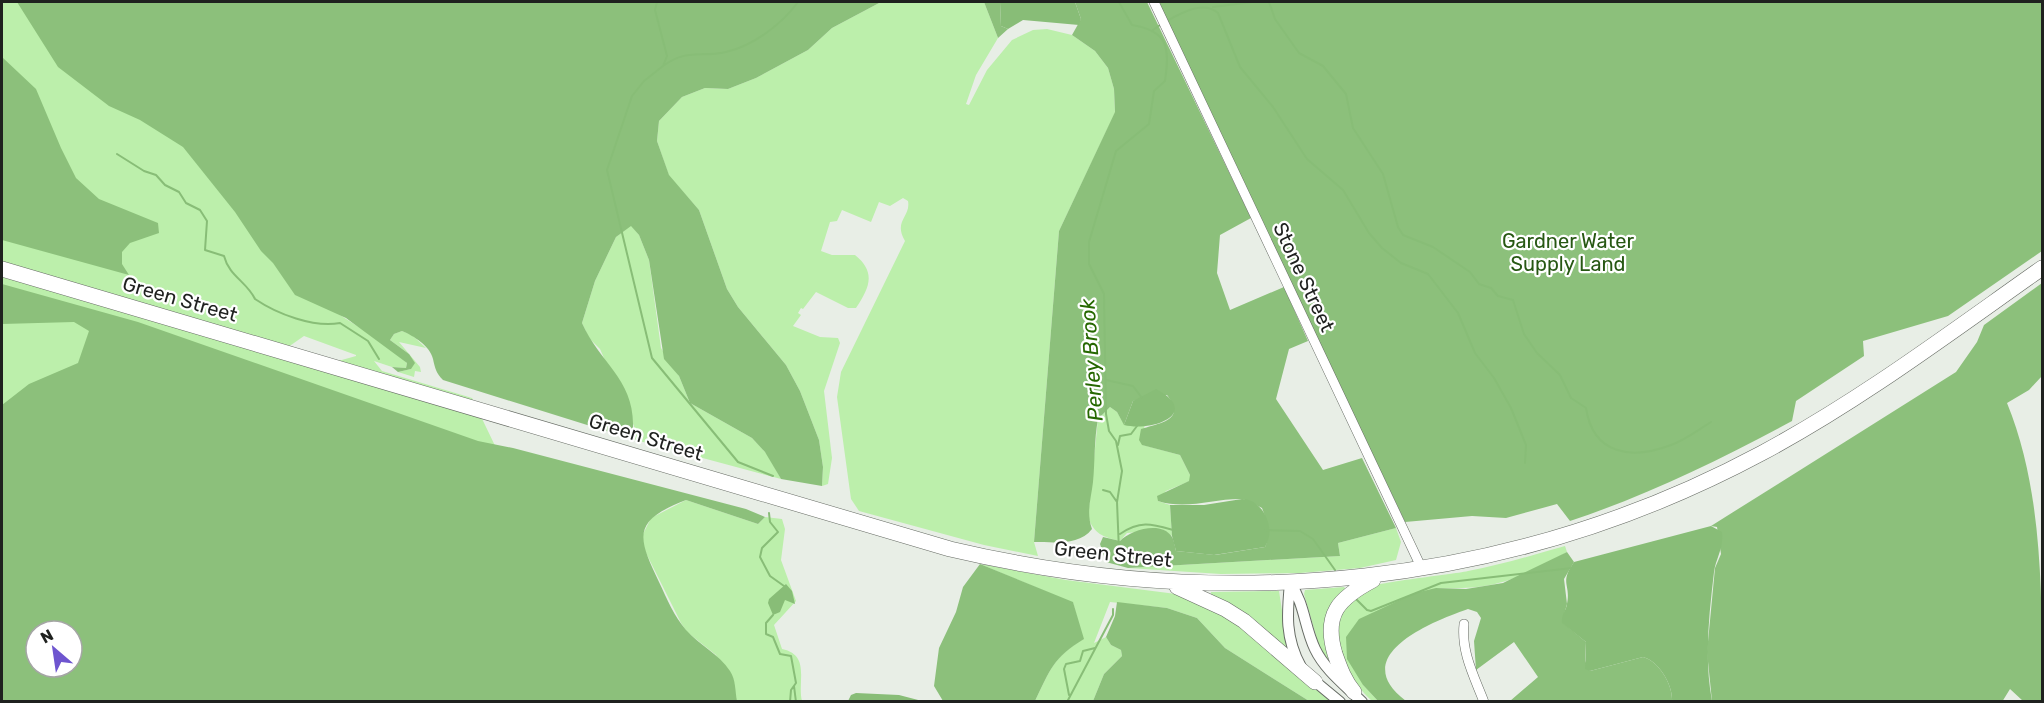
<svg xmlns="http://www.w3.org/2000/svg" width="2044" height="703" viewBox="0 0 2044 703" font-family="Rubik,sans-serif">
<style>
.green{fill:#bcefab;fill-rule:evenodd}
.forest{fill:#8cc07b;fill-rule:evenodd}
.water{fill:#88bd77}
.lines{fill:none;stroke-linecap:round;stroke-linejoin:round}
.stream{stroke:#88bd77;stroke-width:2}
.minor-casing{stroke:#666b64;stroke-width:10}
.tertiary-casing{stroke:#666b64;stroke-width:12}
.trunk-casing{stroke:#666b64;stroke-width:16}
.minor{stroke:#fff;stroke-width:9}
.tertiary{stroke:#fff;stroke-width:10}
.trunk{stroke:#fff;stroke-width:15}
.labels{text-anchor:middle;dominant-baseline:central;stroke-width:4.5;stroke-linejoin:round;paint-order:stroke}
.park-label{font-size:20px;fill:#275813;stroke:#fff}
.street-label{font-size:20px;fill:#1f211f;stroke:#fff}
.water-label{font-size:21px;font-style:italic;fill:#266801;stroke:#fff}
</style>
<rect width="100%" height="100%" fill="#e8eee6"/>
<path class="green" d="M2 2H99L337 313 388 346 407 363 406 368 392 367 374 361 382 371 472 398 618 701H2ZM304 336 356 355V356L324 365 281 352ZM36 631H72V667H36Z
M881 2H984L998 38 976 75 966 104 969 105 987 70 1012 40 1033 30 1047 29 1072 35 1095 51 1108 68 1114 89 1115 113 1059 231 1034 542 1038 556 984 545 859 511 851 499 837 397 841 372 905 241C893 221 911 217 908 201L903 198 890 206 879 202 871 222 842 210 837 221 830 222 821 251 832 255H855C876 272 870 287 856 308H848L816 292 803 309 801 308 798 313 801 315 793 326 820 337 838 338 840 343 824 391 832 458 828 484 822 486 823 467 819 440 800 391 786 365 738 307 727 289 699 210 669 176 657 141 659 121 682 97 705 88 728 89 756 78 808 50 832 28Z
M631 225 639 235 649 260 661 348 679 376 690 403 752 438 767 454 781 479 632 439 634 426 600 349 589 338 582 323 595 281 616 237Z
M402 331 412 335 426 348 399 342 420 367 421 372 415 371 414 377 398 372 411 369 409 354 390 340 394 334Z
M1147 392 1143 445 1180 455 1190 475V481L1166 491 1158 501 1170 505 1172 536 1164 530 1127 533 1120 541C1103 537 1094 534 1088 517L1098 419 1110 407 1117 412 1124 424Z
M686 500 758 524 765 517 782 519 785 529 781 560 796 601 774 625 782 649C811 655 797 682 802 701H737L716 655 687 632 681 623 643 547 642 536 651 518Z
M1396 528 1401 542 1396 560 1360 568 1300 573 1221 574 1128 568 1340 556 1338 543Z
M1565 546 1567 552C1516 580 1496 590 1436 588L1363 685 1378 701H1372C1339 671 1319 619 1364 589 1374 582 1450 575 1468 571 1501 565 1533 555 1565 546Z
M980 564 1066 580 1184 595 1220 610 1334 701H1309L1225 648 1197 618 1167 608 1110 602 1094 643 1106 637 1111 645 1121 650 1122 656 1104 674 1093 701H1035C1050 670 1053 658 1083 639L1073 603Z
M1344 587 1346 590 1331 667 1321 653 1304 594 1305 590Z
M1279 591 1288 650 1211 594V592Z"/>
<path class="forest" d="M17 2H881L832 28 808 50 756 78 728 89 705 88 682 97 659 121 657 141 669 175 699 210 727 289 738 307 786 365 800 391 819 440 823 467 822 486 781 479 765 452 752 438 690 403 679 376 664 359 649 260 639 235 631 226 616 237 595 281 582 323C601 366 640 382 632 439L443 380C436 373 435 368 433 359 430 346 414 336 402 331L394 334 390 340 409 354 415 363 411 369 398 372 392 367 406 368 407 363 346 318 295 295 273 263 261 251 235 212 183 147 140 120 109 106 58 67Z
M984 2H1000L1001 26 1008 29 998 38Z
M1075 2H1147L1251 218 1220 235 1217 273 1230 310 1284 287 1308 341 1289 349 1276 399 1323 470 1362 458 1396 528 1338 543 1340 556 1128 568 1106 562 1100 544 1103 537 1120 541C1130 530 1162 520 1172 537 1174 540 1175 547 1176 551L1215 555 1265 547C1271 535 1267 521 1262 508 1256 505 1247 499 1240 499 1212 499 1186 510 1158 501L1157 496 1189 481 1190 475 1180 455 1142 445 1139 440 1141 429C1160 423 1187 420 1167 395L1133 401 1124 425 1117 412 1110 407 1098 419C1094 440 1095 461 1093 482 1091 499 1086 512 1092 529 1079 546 1054 542 1034 542L1059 231 1115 112 1114 89 1108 68 1095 51 1072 35 1081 19Z
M1157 2H2042V251L1948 316 1863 341 1864 356 1796 401 1792 421C1720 460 1648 495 1570 521L1557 504 1506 518 1472 516 1405 522Z
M2 57 36 89 61 148 76 178 99 199 158 223 159 233 130 243 122 252V264L129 275 2 240Z
M2042 283V376L2029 390 2007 403C2044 493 2042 602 2042 701H2023L2010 689 2002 702 1712 701 1707 652 1715 568 1721 554 1717 527 1711 526 1956 372 1977 342 1984 325Z
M2 284 138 322 478 441 513 448 746 509 765 517 758 524 686 500C632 521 637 536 659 582 667 599 674 616 686 630 699 645 719 654 730 671 736 680 735 691 737 701H2V405L29 384 78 363 89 331 74 322 2 324ZM36 631H72V667H36Z
M1567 552 1574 562 1564 579 1567 604 1562 622 1586 642 1585 661 1590 671 1643 657C1659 661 1673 685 1672 701H1510L1538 677 1514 642 1476 670 1474 641 1481 618 1477 612 1468 609C1431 622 1346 656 1406 701H1378L1363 685 1347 659 1346 637 1359 619 1415 593 1436 588 1466 589 1503 583Z
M980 564 1073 602 1084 639C1053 658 1050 670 1035 701H943L934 686 939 648 956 612 963 587Z
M1117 602 1167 608 1197 618 1225 648 1309 701H1093L1104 674 1122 656 1121 650 1111 645 1106 637 1115 616Z"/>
<path class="water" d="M1000 2H1075L1081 19 1079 25 1023 20 1008 29 1001 26Z
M1156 389C1202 413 1153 432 1124 425L1133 401Z
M1242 499C1263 499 1277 529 1265 547L1214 555 1176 551 1172 536 1170 505H1204Z
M1711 526 1722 532C1724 548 1716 558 1714 572 1709 615 1704 658 1712 701H1672C1673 685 1659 661 1643 657L1590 671 1585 669 1586 642 1562 623C1561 615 1566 611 1567 604 1571 583 1559 584 1574 562Z
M786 584 792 591 795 604 785 600 780 612 773 615 768 603 769 599Z
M856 693 899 695 922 701H848L851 695Z"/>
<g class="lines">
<path class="stream" d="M657 2 655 10 667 56 663 66 644 81 632 96 607 170 652 358 738 462 773 476
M1119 2 1132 25C1168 31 1170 47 1165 81L1154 91 1149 124 1116 151 1089 242V264L1104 294 1106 414 1109 431 1116 441 1122 471 1117 502 1119 551
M1269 2 1275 19 1299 53 1323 66 1346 94 1353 128 1383 174 1398 227 1403 235 1433 247 1470 272 1479 284 1491 288 1498 296 1513 300 1524 334 1537 353 1560 375 1571 398 1586 408C1593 455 1632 460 1671 445 1685 440 1698 430 1711 422
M1213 7 1252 2
M1165 22C1181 13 1203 0 1218 13L1240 67 1273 107 1307 159 1343 190 1369 233 1382 248 1401 263 1428 274 1458 313 1475 353 1494 378 1511 408 1526 445 1525 463
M1153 30 1160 25
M663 66C688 48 700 58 726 52 753 46 782 24 798 2
M117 154 144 171 156 175 165 185 179 192 186 203 200 210 207 221 205 250 224 256C229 276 247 282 255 299 277 314 314 328 340 323L368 341 379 359
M1106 380 1133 386 1142 398
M1118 445 1120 436 1131 434 1137 426
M1103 490 1110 492 1117 502
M769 513 770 522 778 532 762 548 760 557 770 576 784 586
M1265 530 1300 531 1313 539 1335 570
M1120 534C1140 520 1152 524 1173 530
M1356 599 1367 610 1371 611 1441 583 1572 568
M773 615 766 623V634L773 637 780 654 791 656 796 683 791 690 790 702
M794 686 796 702
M1069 695 1064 669 1066 664 1080 661 1083 651 1095 648
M1067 702 1113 615V609"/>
<g class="minor-casing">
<path id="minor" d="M1154 2 1422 569
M1464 624C1461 652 1474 676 1484 702"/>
</g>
<g class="tertiary-casing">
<path id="tertiary" d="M1290 583C1305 604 1304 626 1315 649 1325 670 1345 685 1362 702
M1290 583C1287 614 1285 638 1301 667
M1311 678 1340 702"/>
</g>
<g class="trunk-casing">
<path id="trunk" d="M2 269 950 549C1226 614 1510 588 1762 453 1861 400 1951 332 2042 268
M1177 587 1225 609 1244 621 1315 682
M1354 692C1344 680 1340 668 1335 654 1323 614 1339 598 1373 580"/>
</g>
<use href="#minor" class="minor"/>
<use href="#tertiary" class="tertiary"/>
<use href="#trunk" class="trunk"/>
</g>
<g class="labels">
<g class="park-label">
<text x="1568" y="241">Gardner Water<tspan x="1568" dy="23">Supply Land</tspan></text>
</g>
<g class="street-label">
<text transform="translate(1304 277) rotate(65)">Stone Street</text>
<text transform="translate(180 299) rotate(16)">Green Street</text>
<text transform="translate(646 437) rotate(17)">Green Street</text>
<text transform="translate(1113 554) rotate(6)">Green Street</text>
</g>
<g class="water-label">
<text transform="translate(1091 360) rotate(-94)">Perley Brook</text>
</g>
</g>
<rect width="2044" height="703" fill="none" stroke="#1f211f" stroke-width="6"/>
<g transform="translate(54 649) rotate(331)"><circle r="28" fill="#ffffff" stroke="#a5a6a5" stroke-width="1.5"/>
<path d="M0-4.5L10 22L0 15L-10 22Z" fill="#6e55cf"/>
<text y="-9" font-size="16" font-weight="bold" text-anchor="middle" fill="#1f211f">N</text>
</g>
</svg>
